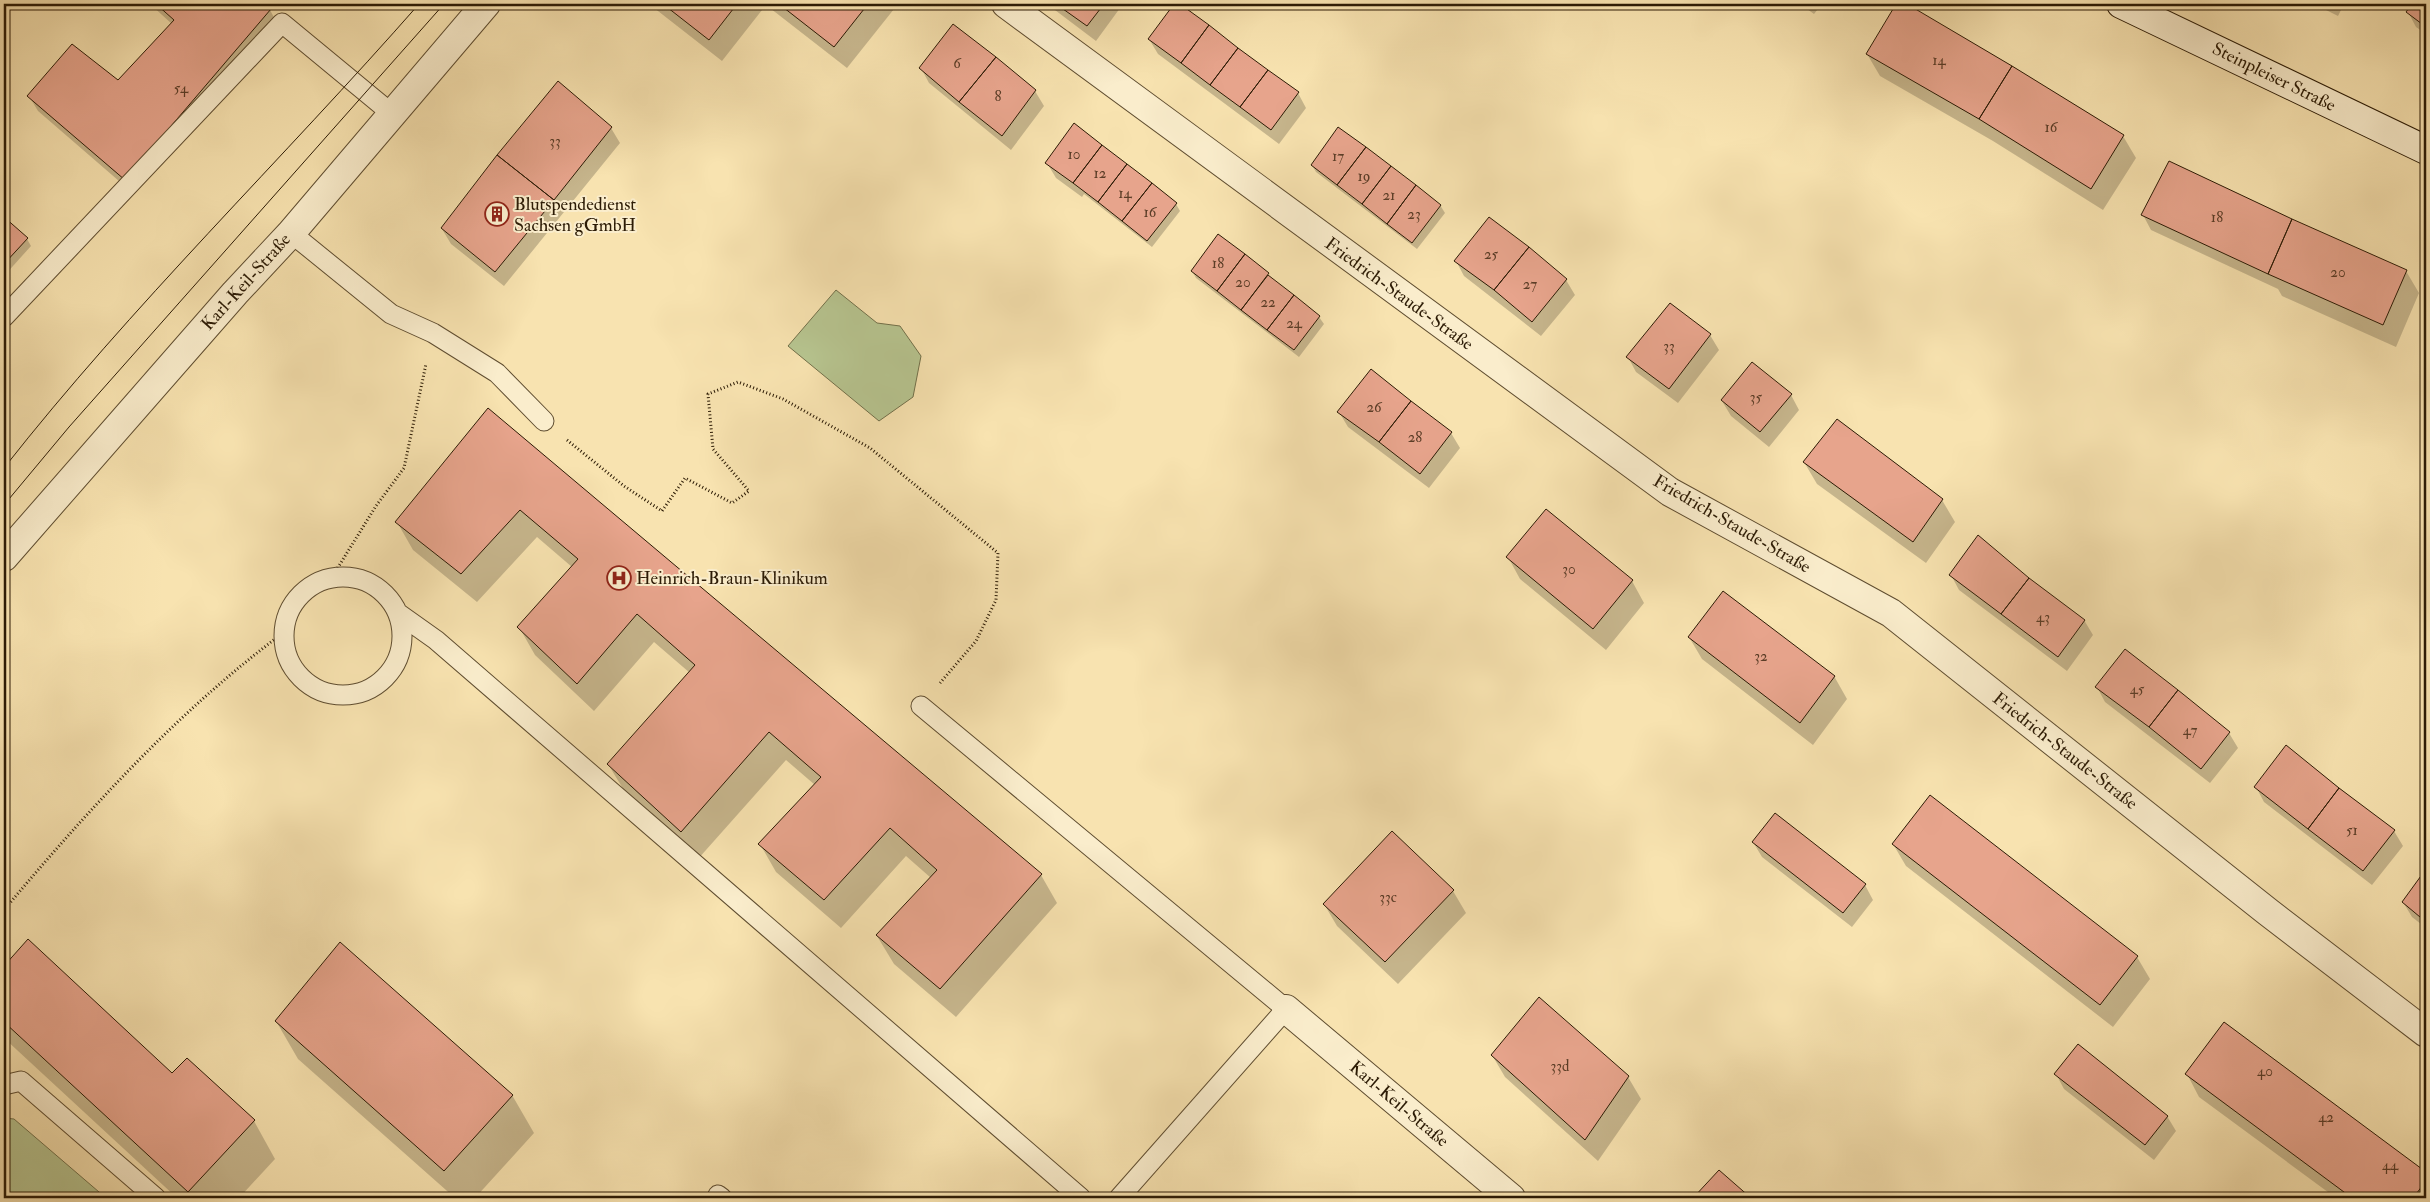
<svg xmlns="http://www.w3.org/2000/svg" width="2430" height="1202" viewBox="0 0 2430 1202" font-family="'IM FELL Double Pica',serif">
<style>
.green{fill:#b7c590;stroke:#72704a}
.shadow{fill:#0003}
.building{fill:#e7a48c;stroke:#2c1b05}
.lines{fill:none;stroke-linecap:round;stroke-linejoin:round}
.lane-casing{stroke:#5f4d30;stroke-width:21}
.street-casing{stroke:#5f4d30;stroke-width:30}
.secondary-casing{stroke:#2c1b05;stroke-width:30}
.path{stroke:#2c1b05;stroke-width:3;stroke-dasharray:1 2.5;stroke-linecap:butt}
.lane{stroke:#faedcc;stroke-width:19}
.street{stroke:#faedcc;stroke-width:28}
.secondary{stroke:#faedcc;stroke-width:28}
.tram{stroke:#2c1b05;stroke-width:1}
.labels{text-anchor:middle;dominant-baseline:central;stroke-width:4;stroke-linejoin:round;paint-order:stroke}
.number-label{font-size:15px;fill:#5b3d27}
.street-label{font-size:18px;fill:#2c1b05;stroke:#faedcc}
.poi-label{font-size:18px;fill:#2c1b05;stroke:#faedcc;text-anchor:start}
</style>
<rect width="100%" height="100%" fill="#f8e3b0"/>
<filter id="stains"><feTurbulence type="fractalNoise" baseFrequency=".004" numOctaves="4"/><feColorMatrix values="0 0 0 0 .2 0 0 0 0 .09 0 0 0 0 .02 0 0 0 .5 -.17"/></filter>
<radialGradient id="worn" r=".72"><stop offset=".6" stop-color="#630" stop-opacity="0"/><stop offset="1" stop-color="#630" stop-opacity=".3"/></radialGradient>
<path class="green" d="M836 290 877 323 900 326 921 356 913 397 879 421 788 346Z
M4 1118 14 1119 106 1198H4Z"/>
<path class="shadow" d="M150 4H262L270 10 278 25 134 194 38 111 29 96 118 82 172 24Z
M649 4H898L847 68 766 5 722 61Z
M1047 4H1123L1096 41Z
M1175 4 1298 93 1306 108 1279 144 1158 54 1149 39Z
M1800 4H1822L1814 14Z
M1897 4H1904L2123 136 2136 158 2103 210 1993 141 1880 76 1867 54Z
M2314 4H2344L2338 16Z
M2414 4H2426V34L2416 27 2408 12Z
M921 68 1035 91 1044 106 1011 150 929 83Z
M611 128 620 143 504 286 451 244 442 229Z
M1047 163 1176 204 1180 211 1152 247 1084 194 1082 197 1056 178Z
M1312 165 1440 205 1445 213 1417 249 1316 172Z
M2143 215 2292 220 2406 271 2419 293 2396 347 2282 296 2278 289 2151 230Z
M4 218 27 239 31 246 4 276Z
M1218 236 1319 317 1324 324 1299 357 1196 278 1192 271Z
M1456 261 1566 280 1575 295 1541 336 1464 276Z
M1710 335 1719 350 1678 403 1636 372 1628 357Z
M1371 371 1451 433 1460 448 1429 488 1348 427 1339 412Z
M1791 395 1799 410 1769 447 1731 416 1722 401Z
M488 410 1041 875 1057 903 956 1017 894 964 877 936 931 878 906 856 841 928 776 872 760 844 815 785 786 760 698 859 625 792 608 764 690 673 654 642 594 711 535 655 519 627 572 567 537 537 477 602 413 550 397 522Z
M1804 462 1942 500 1955 522 1926 563 1817 484Z
M1508 557 1632 581 1644 603 1606 650 1520 579Z
M1951 575 2028 579 2084 620 2093 635 2067 671 1959 590Z
M1689 637 1834 676 1847 699 1813 745 1702 659Z
M2097 687 2229 733 2238 748 2210 783 2105 702Z
M2286 746 2394 831 2403 846 2372 885 2264 802 2256 787Z
M1392 833 1453 891 1466 913 1398 984 1337 926 1324 904Z
M1753 842 1865 885 1873 900 1852 927 1762 857Z
M1893 844 2137 957 2150 979 2113 1027 1906 866Z
M2426 871V928L2412 917 2403 902Z
M28 941 172 1075 254 1121 275 1159 239 1198H177L4 1038V968Z
M276 1021 512 1095 534 1133 475 1198H455L298 1059Z
M2225 1023 2426 1173V1198H2336L2199 1097 2187 1074Z
M1492 1055 1628 1077 1641 1099 1598 1161 1505 1077Z
M2056 1074 2167 1116 2176 1131 2154 1160 2064 1089Z
M1719 1172 1749 1198H1694Z"/>
<path class="building" d="M156 4H264L271 9 125 180 27 96 72 44 118 80 174 20Z
M663 4H737L709 40Z
M779 4H868L834 47Z
M1056 4H1104L1087 26Z
M1174 4H1180L1209 25 1181 63 1148 39Z
M1896 4H1907L2012 66 1979 119 1866 54Z
M2412 4H2426V27L2406 12Z
M953 24 996 57 959 102 919 68Z
M1209 25 1238 48 1210 85 1181 63Z
M1238 48 1268 70 1240 107 1210 85Z
M996 57 1036 90 1002 136 959 102Z
M2012 66 2124 135 2091 189 1979 119Z
M1268 70 1299 92 1271 130 1240 107Z
M558 81 612 127 554 200 497 155Z
M1074 123 1102 145 1073 183 1045 163Z
M1338 127 1366 147 1337 185 1311 165Z
M1102 145 1127 164 1098 202 1073 183Z
M1366 147 1391 166 1362 204 1337 185Z
M497 155 554 200 495 272 441 228Z
M2169 161 2292 219 2268 274 2141 215Z
M1127 164 1152 183 1122 221 1098 202Z
M1391 166 1416 185 1387 224 1362 204Z
M1152 183 1177 203 1147 241 1122 221Z
M1416 185 1441 205 1412 243 1387 224Z
M4 217 28 238 4 264Z
M1489 217 1529 247 1494 290 1454 261Z
M2292 219 2407 270 2383 325 2268 274Z
M1218 234 1245 254 1217 291 1191 271Z
M1529 247 1567 279 1532 322 1494 290Z
M1245 254 1269 273 1241 310 1217 291Z
M1268 275 1294 295 1267 330 1241 310Z
M1294 295 1320 316 1294 350 1267 330Z
M1670 303 1711 334 1669 389 1626 357Z
M1752 362 1792 394 1760 432 1721 400Z
M1371 369 1411 401 1379 442 1337 412Z
M1411 401 1452 432 1420 474 1379 442Z
M488 408 1042 874 940 989 876 935 937 870 890 828 824 900 758 844 821 777 769 732 681 832 607 764 695 665 637 614 577 684 517 627 578 559 520 510 461 574 395 522Z
M1837 419 1943 499 1913 542 1803 462Z
M1546 509 1633 580 1593 629 1506 557Z
M1978 535 2029 578 2001 614 1949 575Z
M2029 578 2085 620 2058 657 2001 614Z
M1723 591 1835 676 1800 723 1688 637Z
M2125 649 2178 690 2149 727 2095 687Z
M2178 690 2230 732 2201 769 2149 727Z
M2286 745 2339 788 2308 829 2254 787Z
M2339 788 2395 830 2363 871 2308 829Z
M1930 795 2138 956 2100 1005 1892 844Z
M1775 813 1866 884 1843 913 1752 842Z
M1392 831 1454 890 1385 962 1323 904Z
M2426 869V922L2402 902Z
M28 939 172 1073 187 1058 255 1120 188 1192 4 1022V966Z
M340 942 513 1095 444 1171 275 1021Z
M1539 997 1629 1076 1585 1140 1491 1055Z
M2224 1022 2426 1172V1181L2413 1198H2352L2185 1074Z
M2078 1044 2168 1116 2145 1145 2054 1074Z
M1719 1170 1751 1198H1693Z"/>
<g class="lines">
<g class="lane-casing">
<path id="lane" d="M291 233 391 314 433 333 497 373 544 421
M4 317 282 23 391 113
M284 636a59 59 0 1 1 118 0a59 59 0 1 1-118 0Z
M398 613 436 640 1081 1198
M921 706 1286 1009 1119 1198
M4 1085 21 1081 156 1198
M718 1195 722 1198"/>
</g>
<g class="street-casing">
<path id="street" d="M1006 4 1670 492 1891 613 2268 912 2426 1033
M4 557 235 293 291 233 486 4
M1286 1009 1511 1198"/>
</g>
<g class="secondary-casing">
<path id="secondary" d="M2121 4 2426 150"/>
</g>
<path class="path" d="M567 440 624 486 662 511 685 478 732 503 749 491 713 449 708 394 738 382 783 399 870 448 998 553 996 600 976 641 940 683
M332 577 376 506 404 468 426 364
M4 910C88 810 178 711 283 633"/>
<use href="#lane" class="lane"/>
<use href="#street" class="street"/>
<use href="#secondary" class="secondary"/>
<path class="tram" d="M4 468C132 305 282 160 419 4
M4 505 69 427 444 4"/>
</g>
<defs>
<g id="building-ring" transform="scale(1.25)"><circle r="9.5" fill="#faedcc" stroke="#8f2418" stroke-width="1.5"/><path d="M-4-6H4V6H1V3H-1V6H-4ZM-2.5-4.3h1.7v1.8h-1.7ZM.8-4.3h1.7v1.8H.8ZM-2.5-1h1.7V.8h-1.7ZM.8-1h1.7V.8H.8Z" fill="#8f2418"/></g>
<g id="hospital-ring" transform="scale(1.25)"><circle r="9.5" fill="#faedcc" stroke="#8f2418" stroke-width="1.5"/><path d="M-5-5h3v3.5h4V-5h3V5h-3V1.5h-4V5h-3Z" fill="#8f2418"/></g>
</defs>
<g fill-rule="evenodd">
<use href="#building-ring" x="497" y="214"/>
<use href="#hospital-ring" x="619" y="578"/>
</g>
<g class="labels">
<g class="number-label">
<text x="1939" y="60">14</text>
<text x="957" y="63">6</text>
<text x="181" y="88">54</text>
<text x="998" y="96">8</text>
<text x="2051" y="127">16</text>
<text x="555" y="141">33</text>
<text x="1074" y="154">10</text>
<text x="1338" y="156">17</text>
<text x="1100" y="173">12</text>
<text x="1364" y="176">19</text>
<text x="1125" y="193">14</text>
<text x="1389" y="195">21</text>
<text x="1150" y="212">16</text>
<text x="1414" y="214">23</text>
<text x="2217" y="217">18</text>
<text x="1491" y="254">25</text>
<text x="1218" y="263">18</text>
<text x="2338" y="272">20</text>
<text x="1243" y="282">20</text>
<text x="1530" y="284">27</text>
<text x="1268" y="302">22</text>
<text x="1294" y="323">24</text>
<text x="1669" y="346">33</text>
<text x="1756" y="397">35</text>
<text x="1374" y="407">26</text>
<text x="1415" y="437">28</text>
<text x="1569" y="569">30</text>
<text x="2043" y="617">43</text>
<text x="1761" y="656">32</text>
<text x="2137" y="689">45</text>
<text x="2190" y="730">47</text>
<text x="2352" y="830">51</text>
<text x="1388" y="897">33c</text>
<text x="1560" y="1066">33d</text>
<text x="2265" y="1071">40</text>
<text x="2326" y="1117">42</text>
<text x="2390" y="1165">44</text>
</g>
<g class="street-label">
<text transform="translate(2274 77) rotate(26)">Steinpleiser Straße</text>
<text transform="translate(246 282) rotate(-48)">Karl-Keil-Straße</text>
<text transform="translate(1399 294) rotate(36)">Friedrich-Staude-Straße</text>
<text transform="translate(1732 524) rotate(30)">Friedrich-Staude-Straße</text>
<text transform="translate(2065 751) rotate(38)">Friedrich-Staude-Straße</text>
<text transform="translate(1399 1104) rotate(40)">Karl-Keil-Straße</text>
</g>
<g class="poi-label">
<text x="514" y="204">Blutspendedienst<tspan x="514" dy="21">Sachsen gGmbH</tspan></text>
<text x="636" y="578">Heinrich-Braun-Klinikum</text>
</g>
</g>
<rect width="2430" height="1202" fill="none" stroke="#f8e3b0" stroke-width="20"/>
<rect x="5" y="5" width="2420" height="1192" fill="none" stroke="#2c1b05" stroke-width="2.5"/>
<rect x="10" y="10" width="2410" height="1182" fill="none" stroke="#2c1b05"/>
<rect width="100%" height="100%" filter="url(#stains)"/>
<rect width="100%" height="100%" fill="url(#worn)"/>
</svg>
